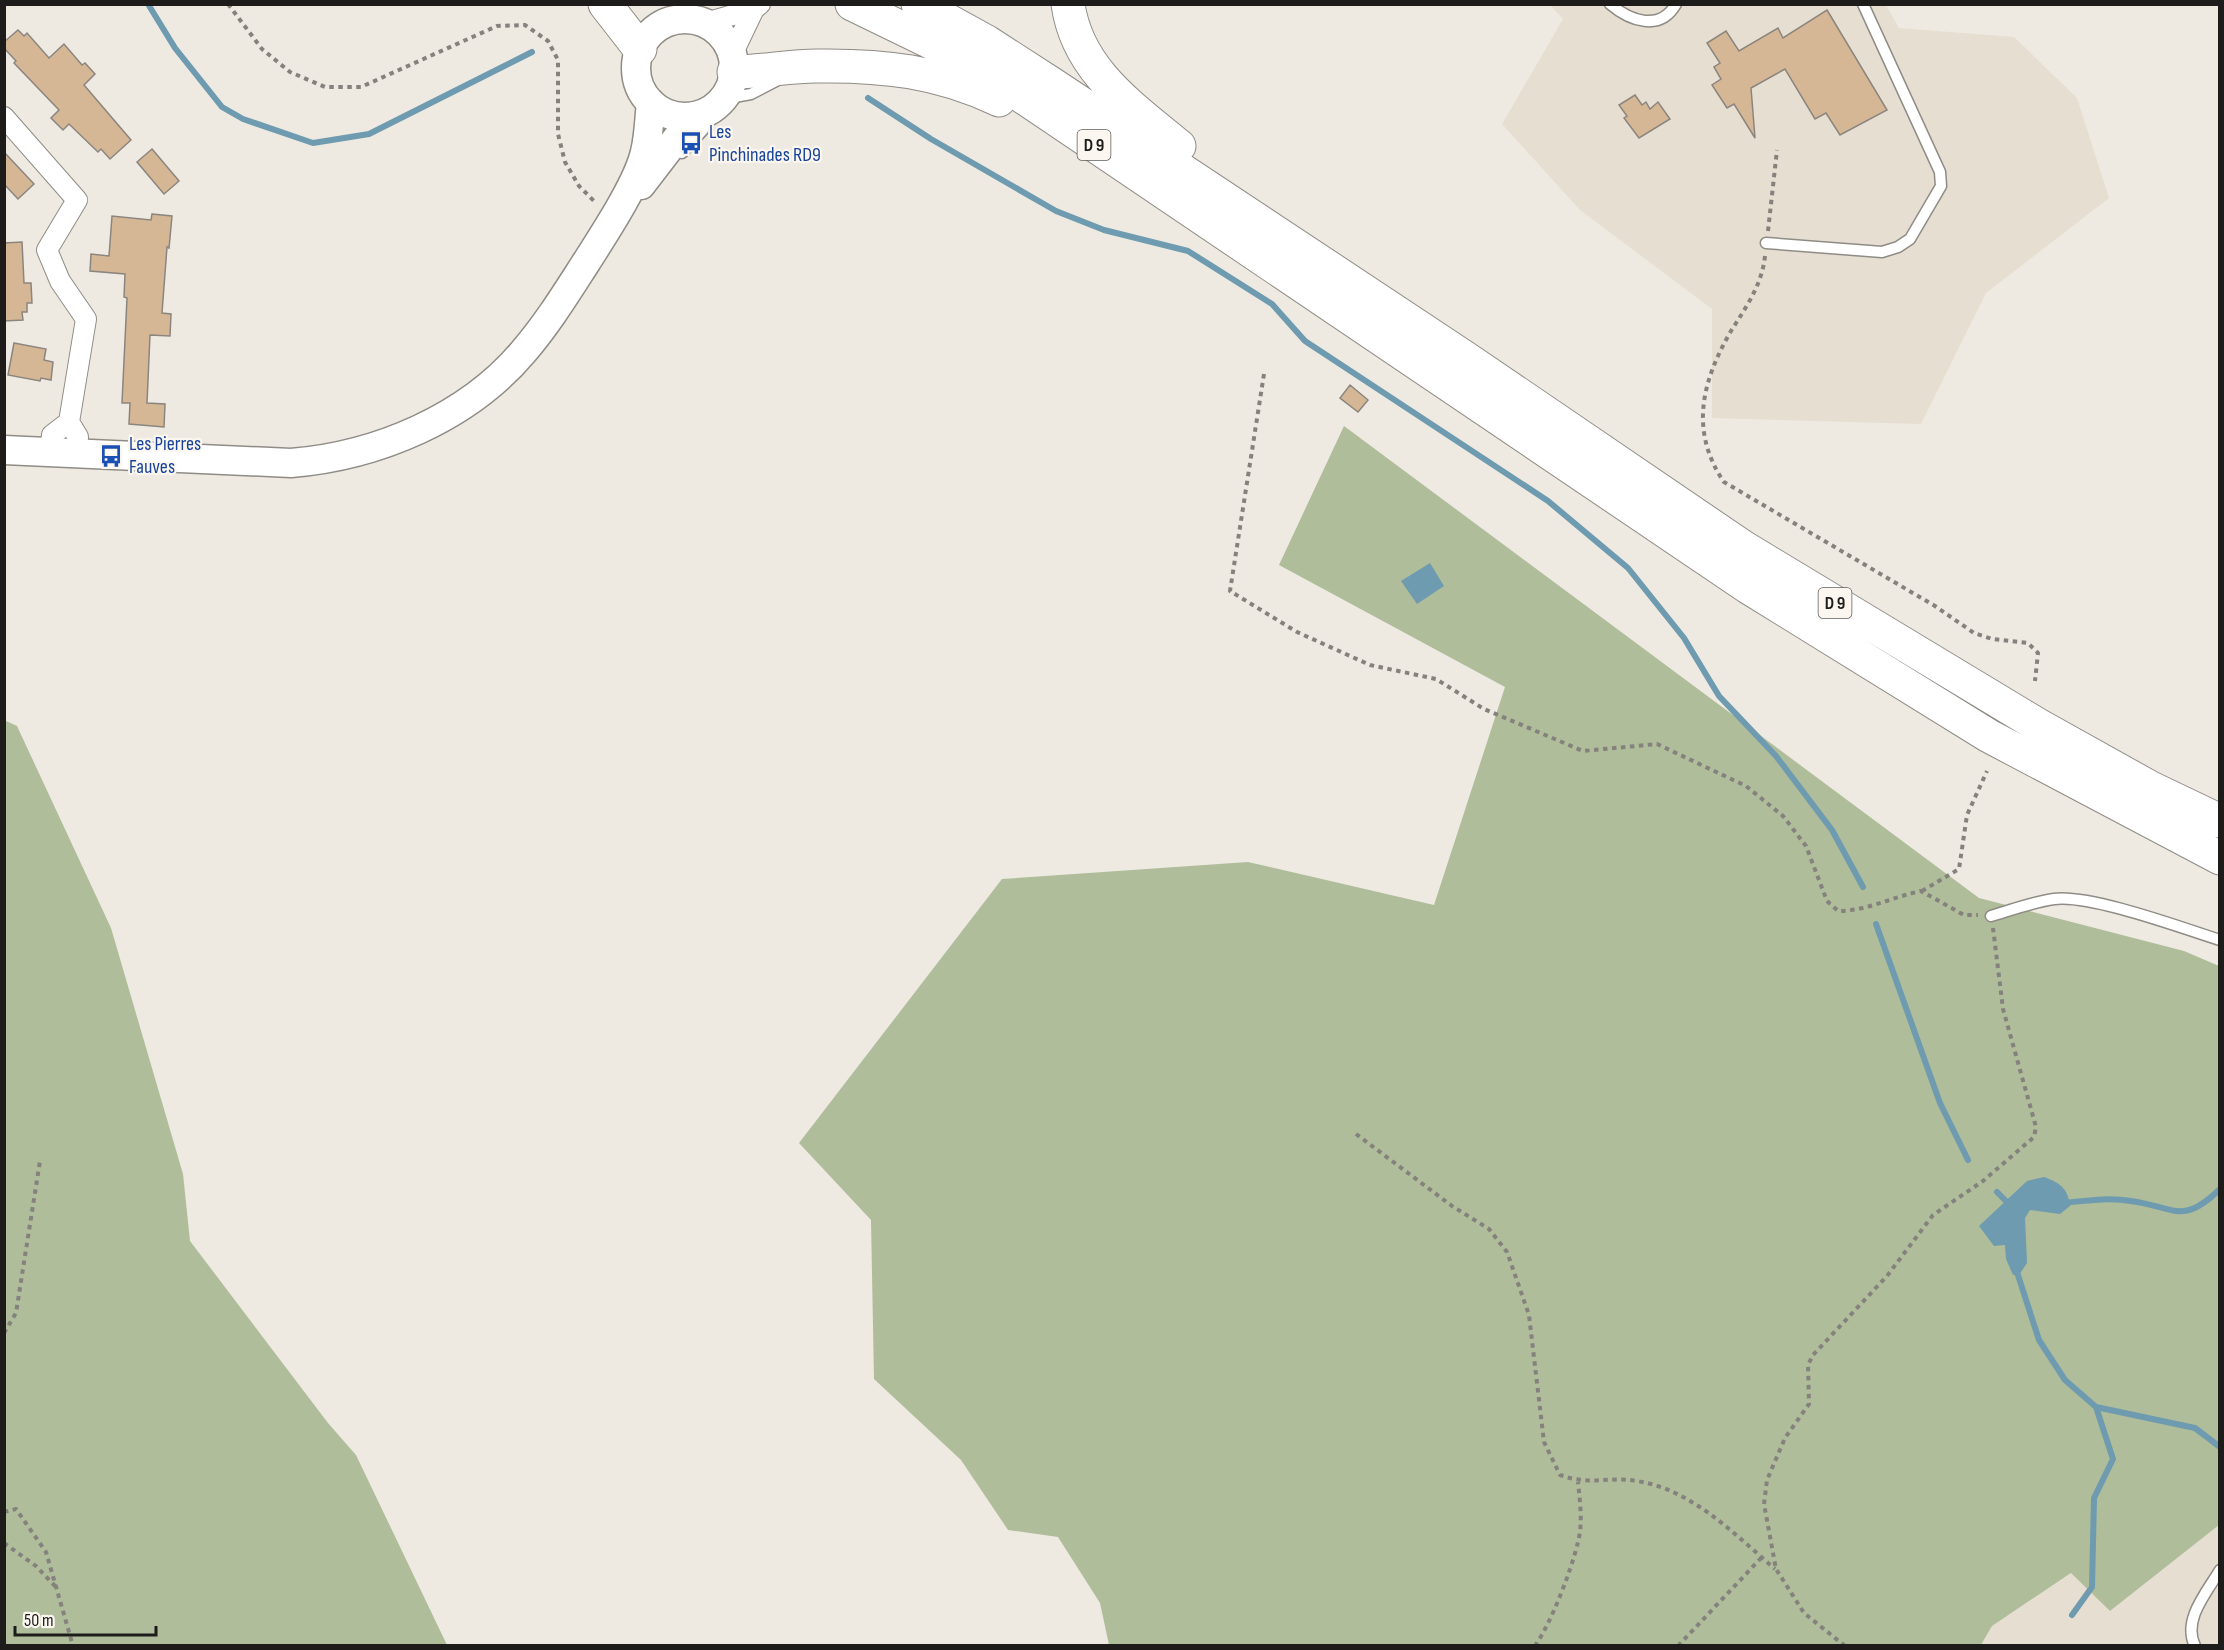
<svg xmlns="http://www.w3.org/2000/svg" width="2224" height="1650" viewBox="0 0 2224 1650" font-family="'Sofia Sans Condensed',sans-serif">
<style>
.built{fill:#e6ded0}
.green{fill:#afbd9a}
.water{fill:#6e9baf}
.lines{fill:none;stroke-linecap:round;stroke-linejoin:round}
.stream{stroke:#6e9baf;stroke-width:6}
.building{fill:#d5b795;stroke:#8b857f;stroke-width:1.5}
.lane-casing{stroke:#8f8c85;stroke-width:13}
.street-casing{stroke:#8f8c85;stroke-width:22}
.secondary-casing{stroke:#8f8c85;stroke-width:31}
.highway-casing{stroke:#8f8c85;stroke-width:35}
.path{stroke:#85827d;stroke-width:4;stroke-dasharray:4.5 4.5;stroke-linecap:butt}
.lane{stroke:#fff;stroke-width:10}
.street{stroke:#fff;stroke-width:20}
.secondary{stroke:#fff;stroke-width:28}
.highway{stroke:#fff;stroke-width:33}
.labels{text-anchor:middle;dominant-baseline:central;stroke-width:4.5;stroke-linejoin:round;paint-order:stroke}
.shield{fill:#fbf7f0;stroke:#605e5a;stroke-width:1.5}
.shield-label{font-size:18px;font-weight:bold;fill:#1e1c1a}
.transit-label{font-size:20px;fill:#164399;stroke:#fbf7f0;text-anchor:start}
</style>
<rect width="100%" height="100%" fill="#eeeae2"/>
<path class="built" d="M1550 5H1886L1899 28 2014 37 2077 98 2109 198 1986 293 1921 424 1712 418V309L1580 210 1502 124 1563 19Z
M2219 1525V1645L1981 1646 1992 1626 2072 1573 2110 1611Z"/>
<path class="green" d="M1344 426 1979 898 2184 951 2219 966V1525L2110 1611 2071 1573 1992 1626 1981 1645H1109L1100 1603 1058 1537 1008 1530 961 1460 874 1379 871 1220 799 1143 1002 879 1248 862 1434 905 1505 687 1279 565Z
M4 720 17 726 111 928 183 1174 190 1241 328 1423 356 1455 447 1645H5Z"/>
<path class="water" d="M1430 563 1444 586 1417 604 1401 581Z
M2044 1177C2060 1183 2068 1188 2070 1206L2060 1214 2030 1210 2025 1218 2027 1263 2019 1275H2013L2006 1259 2005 1245 1994 1246 1979 1226 2027 1181Z"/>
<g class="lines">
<path class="stream" d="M148 4 175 48 222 107 243 119 313 143 369 134 532 52
M868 98 931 139 1056 211 1104 230 1188 251 1272 304 1305 341 1548 501 1628 568 1684 638 1719 696 1776 756 1832 830 1863 887
M1876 924 1940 1103 1968 1160
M1997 1192 2011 1206
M2062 1203C2085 1201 2108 1197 2131 1201 2175 1207 2182 1226 2220 1189
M2016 1269 2039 1340 2065 1380 2096 1407 2113 1459 2094 1498 2092 1587 2072 1615
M2096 1407 2195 1428 2220 1447"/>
</g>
<path class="building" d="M1827 10 1887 110 1840 135 1826 113 1815 119 1785 69 1751 88 1755 138 1734 104 1727 108 1712 85 1721 79 1714 67 1720 63 1707 43 1726 31 1739 51 1778 28 1783 38Z
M18 30 24 36 27 33 49 58 64 44 82 65 85 63 95 74 84 85 131 140 110 159 101 149 98 152 69 124 63 130 51 118 59 110 14 63 16 61 4 48V42Z
M1635 95 1642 105 1646 102 1650 109 1658 102 1670 119 1639 138 1624 118 1627 116 1619 105Z
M152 149 179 181 164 194 137 162Z
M4 152 34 184 18 199 4 184Z
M152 214 172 216 169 248 167 247 162 313 171 314 170 336 150 335 147 403 165 404 164 427 129 424 130 403H122L127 298 124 297 125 274 90 271 91 254 109 256 112 216 151 220Z
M22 242 24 283H31L32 303H27V312H22L23 320 4 321V243Z
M14 343 46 349 44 360 53 362 51 380 41 378 40 381 8 375Z
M1350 385 1368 400 1358 412 1340 398Z"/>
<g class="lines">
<g class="lane-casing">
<path id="lane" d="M1610 4C1630 21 1660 32 1676 4
M723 99 751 94 776 81
M682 153 703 130 711 109
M1766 243 1882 252 1898 247 1910 239 1941 186 1940 172 1863 4
M1991 916C2011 910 2033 902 2054 899 2090 894 2182 928 2220 940
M2195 1646C2182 1620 2207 1592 2220 1570"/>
</g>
<g class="street-casing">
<path id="street" d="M705 23 754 9
M732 55 754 9 760 4
M4 117 77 200 47 250 60 281 86 319 69 422 78 437 77 454
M50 453 52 435 69 422"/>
</g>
<g class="secondary-casing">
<path id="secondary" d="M636 68a49 49 0 1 1 98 0a49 49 0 1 1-98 0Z
M641 185 694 116
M4 450 291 463C377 456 468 418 524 351 548 323 567 292 587 261 604 234 638 183 645 152 649 136 649 119 651 103"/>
</g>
<g class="highway-casing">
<path id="highway" d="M605 4 640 49
M852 4 957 55 995 78 1748 587 1989 736 2220 858
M918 4 987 42 1052 84 1467 359 1743 547 2038 725 2151 788 2220 821
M1068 4C1077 70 1131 106 1179 146
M734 72C762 72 789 66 816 66 882 65 939 71 999 100"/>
</g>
<path class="path" d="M228 4 262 49 290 72 325 87H361L497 26 525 25 548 41 558 60V134L565 162 579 186 596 203
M1768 231 1777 150
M1765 256C1762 285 1746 307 1731 331 1702 381 1689 431 1724 482L1935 606 1974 633 1992 639 2028 643 2038 653 2035 681
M1264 374 1230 591 1297 632 1370 665 1436 679 1484 709 1583 751 1657 744 1746 786 1783 816 1806 846 1827 901 1838 911C1867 911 1892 897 1921 891L1964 915H1978
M1922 891 1959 869 1967 815 1987 771
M1356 1134 1452 1206 1489 1229 1507 1252 1529 1315 1544 1442 1560 1475C1590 1486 1609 1476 1637 1481 1693 1490 1734 1534 1775 1569
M4 1333 16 1313 40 1161
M4 1512 16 1509 46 1552 73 1646
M4 1543 36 1566 55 1586
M1535 1646C1552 1621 1571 1571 1578 1542 1583 1523 1580 1502 1578 1482
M1678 1646 1762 1557
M1845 1646 1804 1613 1776 1569 1764 1504 1767 1480 1785 1438 1809 1404 1808 1365 1813 1355 1887 1276 1933 1215 1983 1181 2034 1137 2036 1127 2003 1009 1993 928"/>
<use href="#lane" class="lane"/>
<use href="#street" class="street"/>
<use href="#secondary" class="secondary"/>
<use href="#highway" class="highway"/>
</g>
<defs>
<g id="bus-bare" transform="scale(1.8)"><path d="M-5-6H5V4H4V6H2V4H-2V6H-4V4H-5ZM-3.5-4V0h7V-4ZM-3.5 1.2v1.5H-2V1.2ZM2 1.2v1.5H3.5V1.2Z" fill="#1a4fb4" stroke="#fbf7f0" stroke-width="2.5" paint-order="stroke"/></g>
</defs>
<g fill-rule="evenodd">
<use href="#bus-bare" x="691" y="143"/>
<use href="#bus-bare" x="111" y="456"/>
</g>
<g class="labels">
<g class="shield">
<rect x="1077.5" y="130" width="33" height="30" rx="4.5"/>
<rect x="1818.5" y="588" width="33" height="30" rx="4.5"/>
</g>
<g class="shield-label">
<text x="1094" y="145">D 9</text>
<text x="1835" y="603">D 9</text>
</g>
<g class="transit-label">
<text x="709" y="132">Les<tspan x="709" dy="23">Pinchinades RD9</tspan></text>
<text x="129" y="444">Les Pierres<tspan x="129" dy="23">Fauves</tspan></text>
</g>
</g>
<rect width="2224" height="1650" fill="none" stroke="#1e1c1a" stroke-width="12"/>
<path d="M15 1626v9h141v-9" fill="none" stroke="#1e1c1a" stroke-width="3"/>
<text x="24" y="1626" font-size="18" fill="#1e1c1a" stroke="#fbf7f0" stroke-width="4.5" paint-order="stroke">50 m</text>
</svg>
